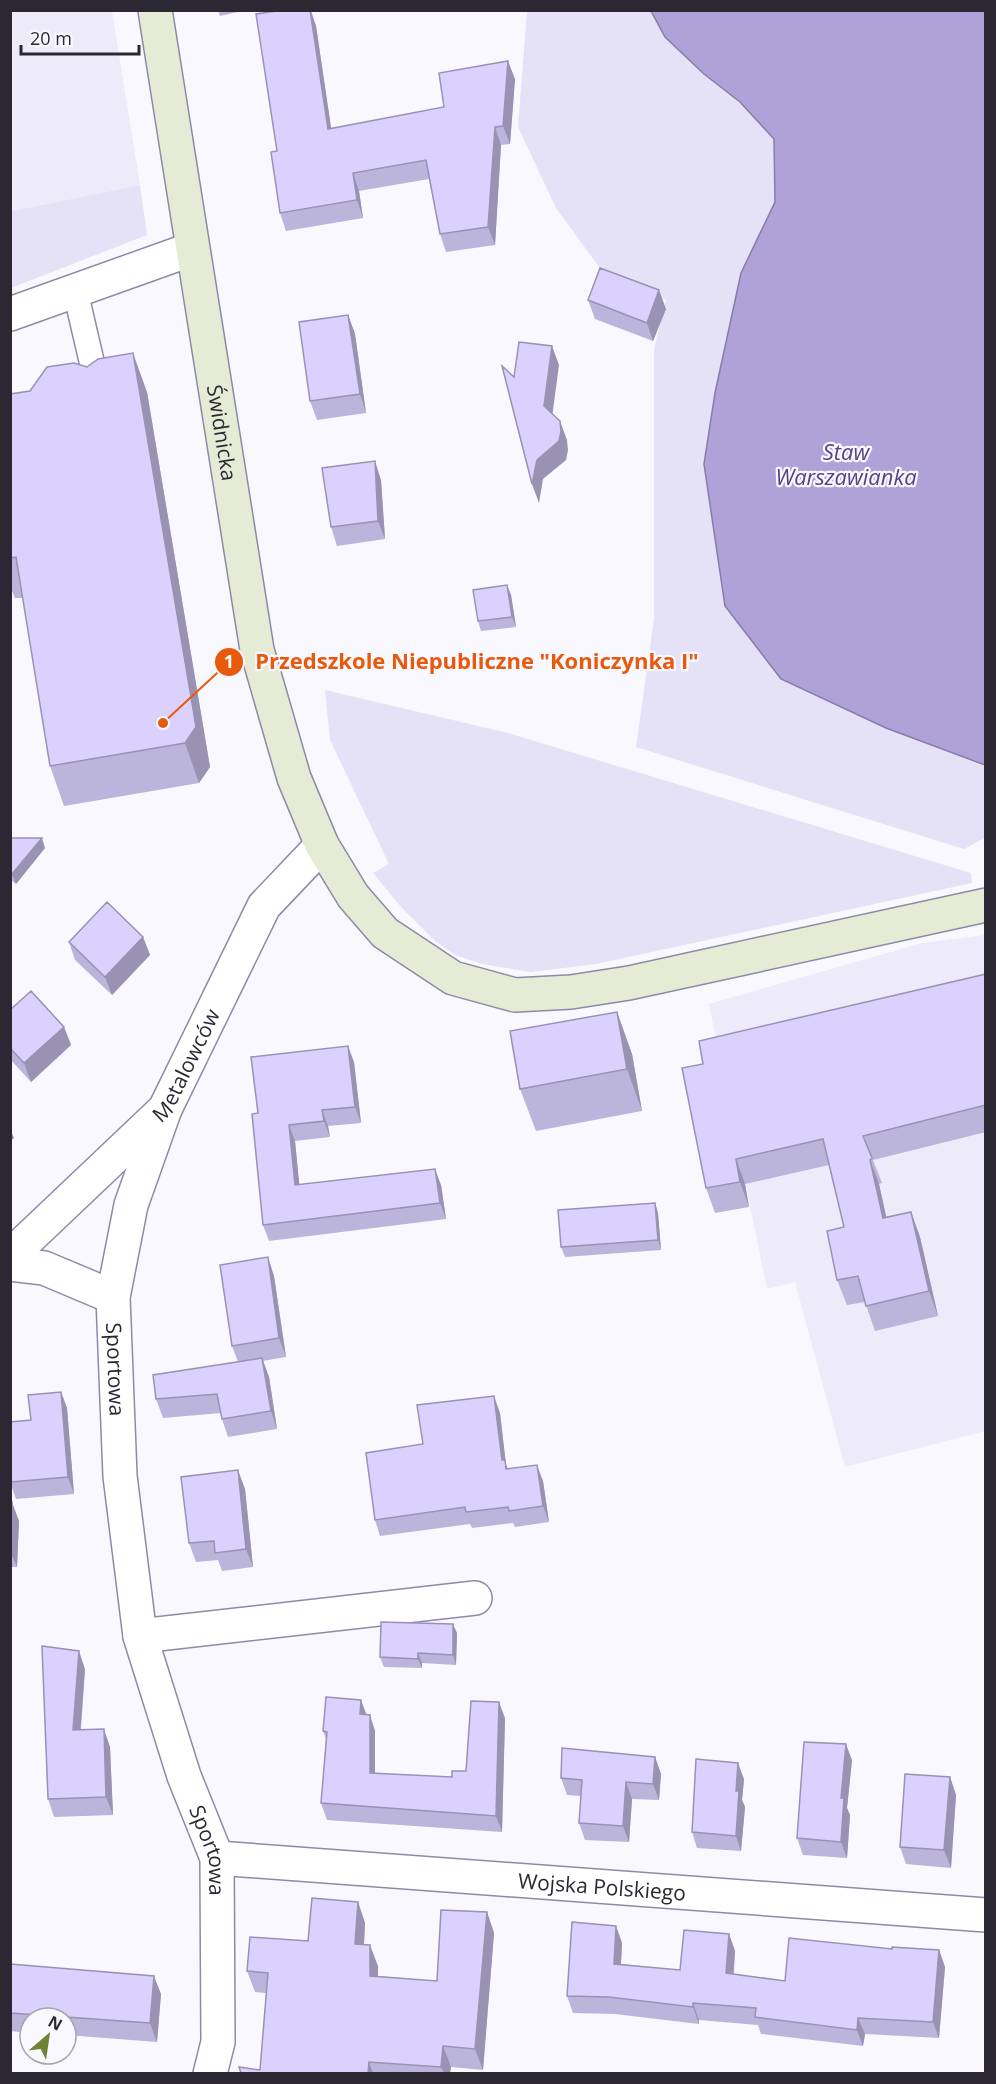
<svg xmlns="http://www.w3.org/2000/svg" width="996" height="2084" viewBox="0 0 996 2084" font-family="'Open Sans',sans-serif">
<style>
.built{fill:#edeafa}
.green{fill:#e5e1f7}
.water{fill:#aea2d9;stroke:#877da8;stroke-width:1.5}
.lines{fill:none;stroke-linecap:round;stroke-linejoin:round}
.lane-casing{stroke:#8f89a7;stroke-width:27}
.street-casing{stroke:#8f89a7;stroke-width:36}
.secondary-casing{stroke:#8f89a7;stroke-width:36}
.lane{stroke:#fff;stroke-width:24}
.street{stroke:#fff;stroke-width:33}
.secondary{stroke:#e5ebd5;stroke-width:33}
.wall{fill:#bbb4db}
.shaded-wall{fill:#9992b2}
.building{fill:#dad1ff;stroke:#9992b2;stroke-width:1.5}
.labels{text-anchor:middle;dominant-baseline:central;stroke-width:4.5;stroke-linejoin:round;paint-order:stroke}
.street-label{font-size:21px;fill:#2b2834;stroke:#f9f8fe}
.water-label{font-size:22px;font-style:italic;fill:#554286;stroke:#f9f8fe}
.leader{fill:none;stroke:#e8590c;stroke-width:2}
.callout-dot{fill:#e8590c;stroke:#f9f8fe;stroke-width:2}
.mark-label{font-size:18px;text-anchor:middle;font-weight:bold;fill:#fff}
.callout-label{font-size:22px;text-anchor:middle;font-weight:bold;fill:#e8590c;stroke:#f9f8fe;stroke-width:4.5;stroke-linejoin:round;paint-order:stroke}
</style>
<rect width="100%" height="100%" fill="#f9f8fe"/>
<path class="built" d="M10 11H112L140 185 11 211Z
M985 935V1431L845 1467 795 1282 767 1289 709 1004 922 943Z"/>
<path class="green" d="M527 11H985V838L964 849 636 747 654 619V349L666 300 605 275 556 208 518 127Z
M140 185 147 235 11 288V206L12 211Z
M325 690 508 733 971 873 972 883 596 964 531 972 482 964 455 955 435 941 402 908 373 873 389 864 330 740Z"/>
<path class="water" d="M651 11H985V765L886 728 781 679 725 606 704 464 715 393 741 273 775 202 774 139 740 102 704 74 665 37Z"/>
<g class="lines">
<g class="lane-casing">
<path id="lane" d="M75 290 99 393"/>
</g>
<g class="street-casing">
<g id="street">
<path d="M10 314 192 249"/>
<path id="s1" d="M165 1109 131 1205 113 1297 120 1476 140 1636 184 1776 217 1858 218 2042 210 2074"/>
<path id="s2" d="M10 1256 165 1109 264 906 322 845"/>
<path d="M10 1264 44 1268 113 1297"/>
<path d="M140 1636 475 1598"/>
<path id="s3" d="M217 1858 986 1915"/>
</g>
</g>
<g class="secondary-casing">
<g id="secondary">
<path id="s4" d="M155 10 257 650 294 778 322 845 353 896 385 933 453 978 515 995 571 992 629 983 986 905"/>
</g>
</g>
<use href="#lane" class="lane"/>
<use href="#street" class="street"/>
<use href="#secondary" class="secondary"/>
</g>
<path class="wall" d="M218 10H247L220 16Z
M284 10H311L316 26 331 129 444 107 515 79 510 144 501 145 495 245 446 252 440 234 429 179 359 191 363 218 286 231 280 213 277 151Z
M588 300 666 309 653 341 595 319Z
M348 315 355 334 366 413 317 420 310 401Z
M147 392 210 767 199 783 64 806 50 766 23 598H15L10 586V394Z
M381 480 385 539 337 546 331 527Z
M507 585 511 595 516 627 481 631 478 621Z
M10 838 45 848 16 884 10 879Z
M143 937 150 955 112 995 75 960 69 942Z
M986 974V1132L873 1160 882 1183 879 1184 886 1217 911 1212 920 1237 938 1316 875 1331 865 1302 847 1305 837 1280 844 1227 829 1165 745 1184 749 1207 715 1213 706 1188 703 1064Z
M10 1010 64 1027 71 1045 31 1082 10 1059Z
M617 1012 632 1054 642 1111 536 1131 520 1089Z
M354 1062 361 1123 328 1126 330 1137 295 1141 299 1184 441 1185 446 1219 269 1241 263 1225 258 1113Z
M655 1203 658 1213 661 1250 565 1257 561 1247Z
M274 1276 286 1357 263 1361 269 1377 277 1429 228 1437 222 1419 221 1413 163 1418 156 1399 238 1362 232 1346Z
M61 1392 67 1408 74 1494 16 1499 10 1482 31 1420Z
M500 1413 506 1465 508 1468 543 1481 549 1522 515 1527 513 1523 472 1528 470 1524 380 1536 375 1520 423 1444Z
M245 1489 253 1567 222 1571 218 1560 196 1562 189 1543Z
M10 1502 19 1521 17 1567H10Z
M457 1633 456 1665 422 1663V1668L384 1667 380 1657Z
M85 1669 81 1730 110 1747 113 1815 54 1817 48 1799Z
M366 1715 375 1731V1774L452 1777 466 1771 505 1718 502 1832 327 1820 321 1803 326 1739 323 1731Z
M655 1757 661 1774 659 1800 632 1799 629 1842 585 1840 579 1823 581 1796 567 1795 561 1778Z
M852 1760 847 1808 850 1815 847 1858 803 1855 797 1838Z
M950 1777 956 1795 951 1868 906 1864 900 1847Z
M744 1779 742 1800 745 1807 741 1851 697 1848 692 1832Z
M358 1902 365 1923 364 1944 378 1966V1976L437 1981 487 1912 494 1933 483 2070 451 2067 450 2073H241L260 2070 266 1993 255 1992 247 1971 308 1941Z
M616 1926 622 1943 621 1964 680 1970 729 1934 735 1951 734 1974 785 1981 892 1949 939 1950 945 1967 939 2038 865 2034 863 2046 761 2034 758 2025 699 2020V2024L615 2014 573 2013 567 1996Z
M10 1964 161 1994 157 2042 66 2035V2018H30V2033L10 2031Z"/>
<path class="shaded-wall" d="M310 10 316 26 334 147 328 129Z
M508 61 515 79 510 144 503 126Z
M495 127 501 145 495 245 488 227Z
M353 173 359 191 363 218 357 200Z
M659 290 666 309 653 341 647 323Z
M348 315 355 334 366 413 360 394Z
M552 346 559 365 551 425 544 406Z
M133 353 147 392 210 767 199 783 185 743Z
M560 421 567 440 568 450 566 460 543 479 539 503 532 484 537 460Z
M375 461 381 480 385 539 378 521Z
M507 585 511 595 516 627 512 617Z
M42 838 45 848 16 884 12 874Z
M143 937 150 955 112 995 105 977Z
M617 1012 632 1054 642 1111 627 1069Z
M64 1027 71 1045 31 1082 24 1063Z
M348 1046 354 1062 361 1123 355 1107Z
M322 1110 328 1126 330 1137 324 1121Z
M289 1125 295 1141 301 1201 295 1185Z
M10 1129 14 1138 10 1141Z
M736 1159 745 1184 749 1207 740 1182Z
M870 1160 879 1184 892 1243 883 1218Z
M435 1169 441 1185 446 1219 440 1203Z
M655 1203 658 1213 661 1250 658 1240Z
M911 1212 920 1237 938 1316 929 1291Z
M268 1257 274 1276 286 1357 279 1338Z
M262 1358 269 1377 277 1429 271 1411Z
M61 1392 67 1408 74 1494 68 1477Z
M494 1396 500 1413 506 1465 511 1476 512 1485 502 1460Z
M537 1465 543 1481 549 1522 543 1506Z
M238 1470 245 1489 253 1567 246 1549Z
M12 1502 19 1521 17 1567 10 1551Z
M453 1624 457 1633 456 1665 453 1655Z
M79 1651 85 1669 79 1748 73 1730Z
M418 1653 422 1663V1668L418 1659Z
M361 1700 367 1716 360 1714Z
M499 1702 505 1718 502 1832 496 1816Z
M370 1715 375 1731V1789L370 1773Z
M104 1729 110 1747 113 1815 106 1797Z
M846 1744 852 1760 847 1808 850 1815 847 1858 841 1842V1798Z
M655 1757 661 1774 659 1800 653 1784Z
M738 1763 744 1779 742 1800 745 1807 741 1851 736 1836V1791Z
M950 1777 956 1795 951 1868 944 1850Z
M626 1782 632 1799 629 1842 623 1826Z
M358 1902 365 1923 363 1964 355 1944Z
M487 1912 494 1933 483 2070 475 2049Z
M616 1926 622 1943 620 1980 614 1964Z
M729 1934 735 1951 732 1990 726 1973Z
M370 1945 378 1966V1997L370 1976Z
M939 1950 945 1967 939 2038 933 2022Z
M154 1976 161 1994 157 2042 150 2023Z
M693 2003 699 2020V2024L693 2007Z
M858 2018 865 2034 863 2046 857 2030Z
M443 2046 451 2067 450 2073H444L441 2067Z
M369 2062 373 2073H368Z"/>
<path class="building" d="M284 10H310L328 129 444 107 439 73 508 61 503 126 495 127 488 227 440 234 426 160 353 173 357 200 280 213 271 152 277 151 256 14Z
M600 268 659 290 647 323 588 300Z
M348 315 360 394 310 401 299 322Z
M519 342 552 346 544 406 560 421 561 431 559 441 537 460 532 484 502 366 514 377Z
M133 353 196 727 185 743 50 766 16 557 10 558V394L30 391 47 367 74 363 87 367 98 359Z
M375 461 378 521 331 527 322 468Z
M507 585 512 617 478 621 473 590Z
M10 838H42L12 874 10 873Z
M107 902 143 937 105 977 69 942Z
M986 974V1105L863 1136 872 1158 870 1160 883 1218 911 1212 929 1291 866 1306 858 1276 837 1280 827 1231 844 1227 823 1139 736 1159 740 1182 706 1188 682 1068 703 1064 699 1041Z
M31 991 64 1027 24 1063 10 1048V1010Z
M617 1012 627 1069 520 1089 510 1031Z
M348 1046 355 1107 322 1110 324 1121 289 1125 295 1185 435 1169 440 1203 263 1225 252 1114 258 1113 251 1057Z
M655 1203 658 1240 561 1247 558 1210Z
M268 1257 279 1338 232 1346 220 1265Z
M262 1358 271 1411 222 1419 217 1394 156 1399 153 1375Z
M61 1392 68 1477 10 1482V1422L31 1420 28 1395Z
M494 1396 502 1460H505L506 1469 537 1465 543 1506 509 1511 508 1507 466 1512 465 1507 375 1520 366 1453 423 1444 417 1405Z
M238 1470 246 1549 215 1553 214 1541 189 1543 181 1477Z
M10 1502H12L10 1537Z
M381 1622 453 1624V1655L418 1653V1659L380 1657Z
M42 1646 79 1651 73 1730 104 1729 106 1797 48 1799Z
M326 1697 361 1700 360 1714 370 1715V1773L452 1777V1771H466L471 1701 499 1702 496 1816 321 1803 327 1732 323 1731Z
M804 1742 846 1744 841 1798H844L841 1842 797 1838Z
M562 1748 655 1757 653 1784 626 1782 623 1826 579 1823 582 1780 561 1778Z
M696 1759 738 1763 736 1791H739L736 1836 692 1832Z
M905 1774 950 1777 944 1850 900 1847Z
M312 1898 358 1902 355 1944 370 1945V1976L437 1981 441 1910 487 1912 475 2049 443 2046 441 2067 369 2062 368 2073H241L239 2067 260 2070 268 1973 247 1971 250 1937 308 1941Z
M572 1922 616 1926 614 1964 680 1970 684 1930 729 1934 726 1973 785 1981 789 1938 892 1949V1947L939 1950 933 2022 858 2018 857 2030 755 2017 756 2008 693 2003V2007L609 1997 567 1996Z
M10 1964 154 1976 150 2023 10 2013Z"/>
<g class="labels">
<g class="street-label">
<text stroke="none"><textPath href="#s4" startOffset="428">Świdnicka</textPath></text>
<text stroke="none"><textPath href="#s2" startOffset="262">Metalowców</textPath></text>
<text stroke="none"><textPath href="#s1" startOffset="268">Sportowa</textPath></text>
<text stroke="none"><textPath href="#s1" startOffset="762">Sportowa</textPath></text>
<text stroke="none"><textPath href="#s3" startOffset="386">Wojska Polskiego</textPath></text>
</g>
<g class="water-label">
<text x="846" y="451">Staw<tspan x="846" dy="25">Warszawianka</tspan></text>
</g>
</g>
<path class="leader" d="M163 723L229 662"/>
<g class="callout-dot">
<circle cx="163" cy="723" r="6"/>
<circle cx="229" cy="662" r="15"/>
</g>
<g class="mark-label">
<text x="229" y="668">1</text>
</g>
<g class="callout-label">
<text x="477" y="669">Przedszkole Niepubliczne "Koniczynka I"</text>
</g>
<rect width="996" height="2084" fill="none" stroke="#2b2834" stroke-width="24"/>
<g transform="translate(48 2036) rotate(29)"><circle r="28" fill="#f9f8fe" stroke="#a7a5ad" stroke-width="1.5"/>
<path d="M0-4.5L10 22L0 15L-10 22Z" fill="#6f8334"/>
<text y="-9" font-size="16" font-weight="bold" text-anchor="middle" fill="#2b2834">N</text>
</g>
<path d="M21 45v9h118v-9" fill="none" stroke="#2b2834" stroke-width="3"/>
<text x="30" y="45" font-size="18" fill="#2b2834" stroke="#f9f8fe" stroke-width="4.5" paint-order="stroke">20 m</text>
</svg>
